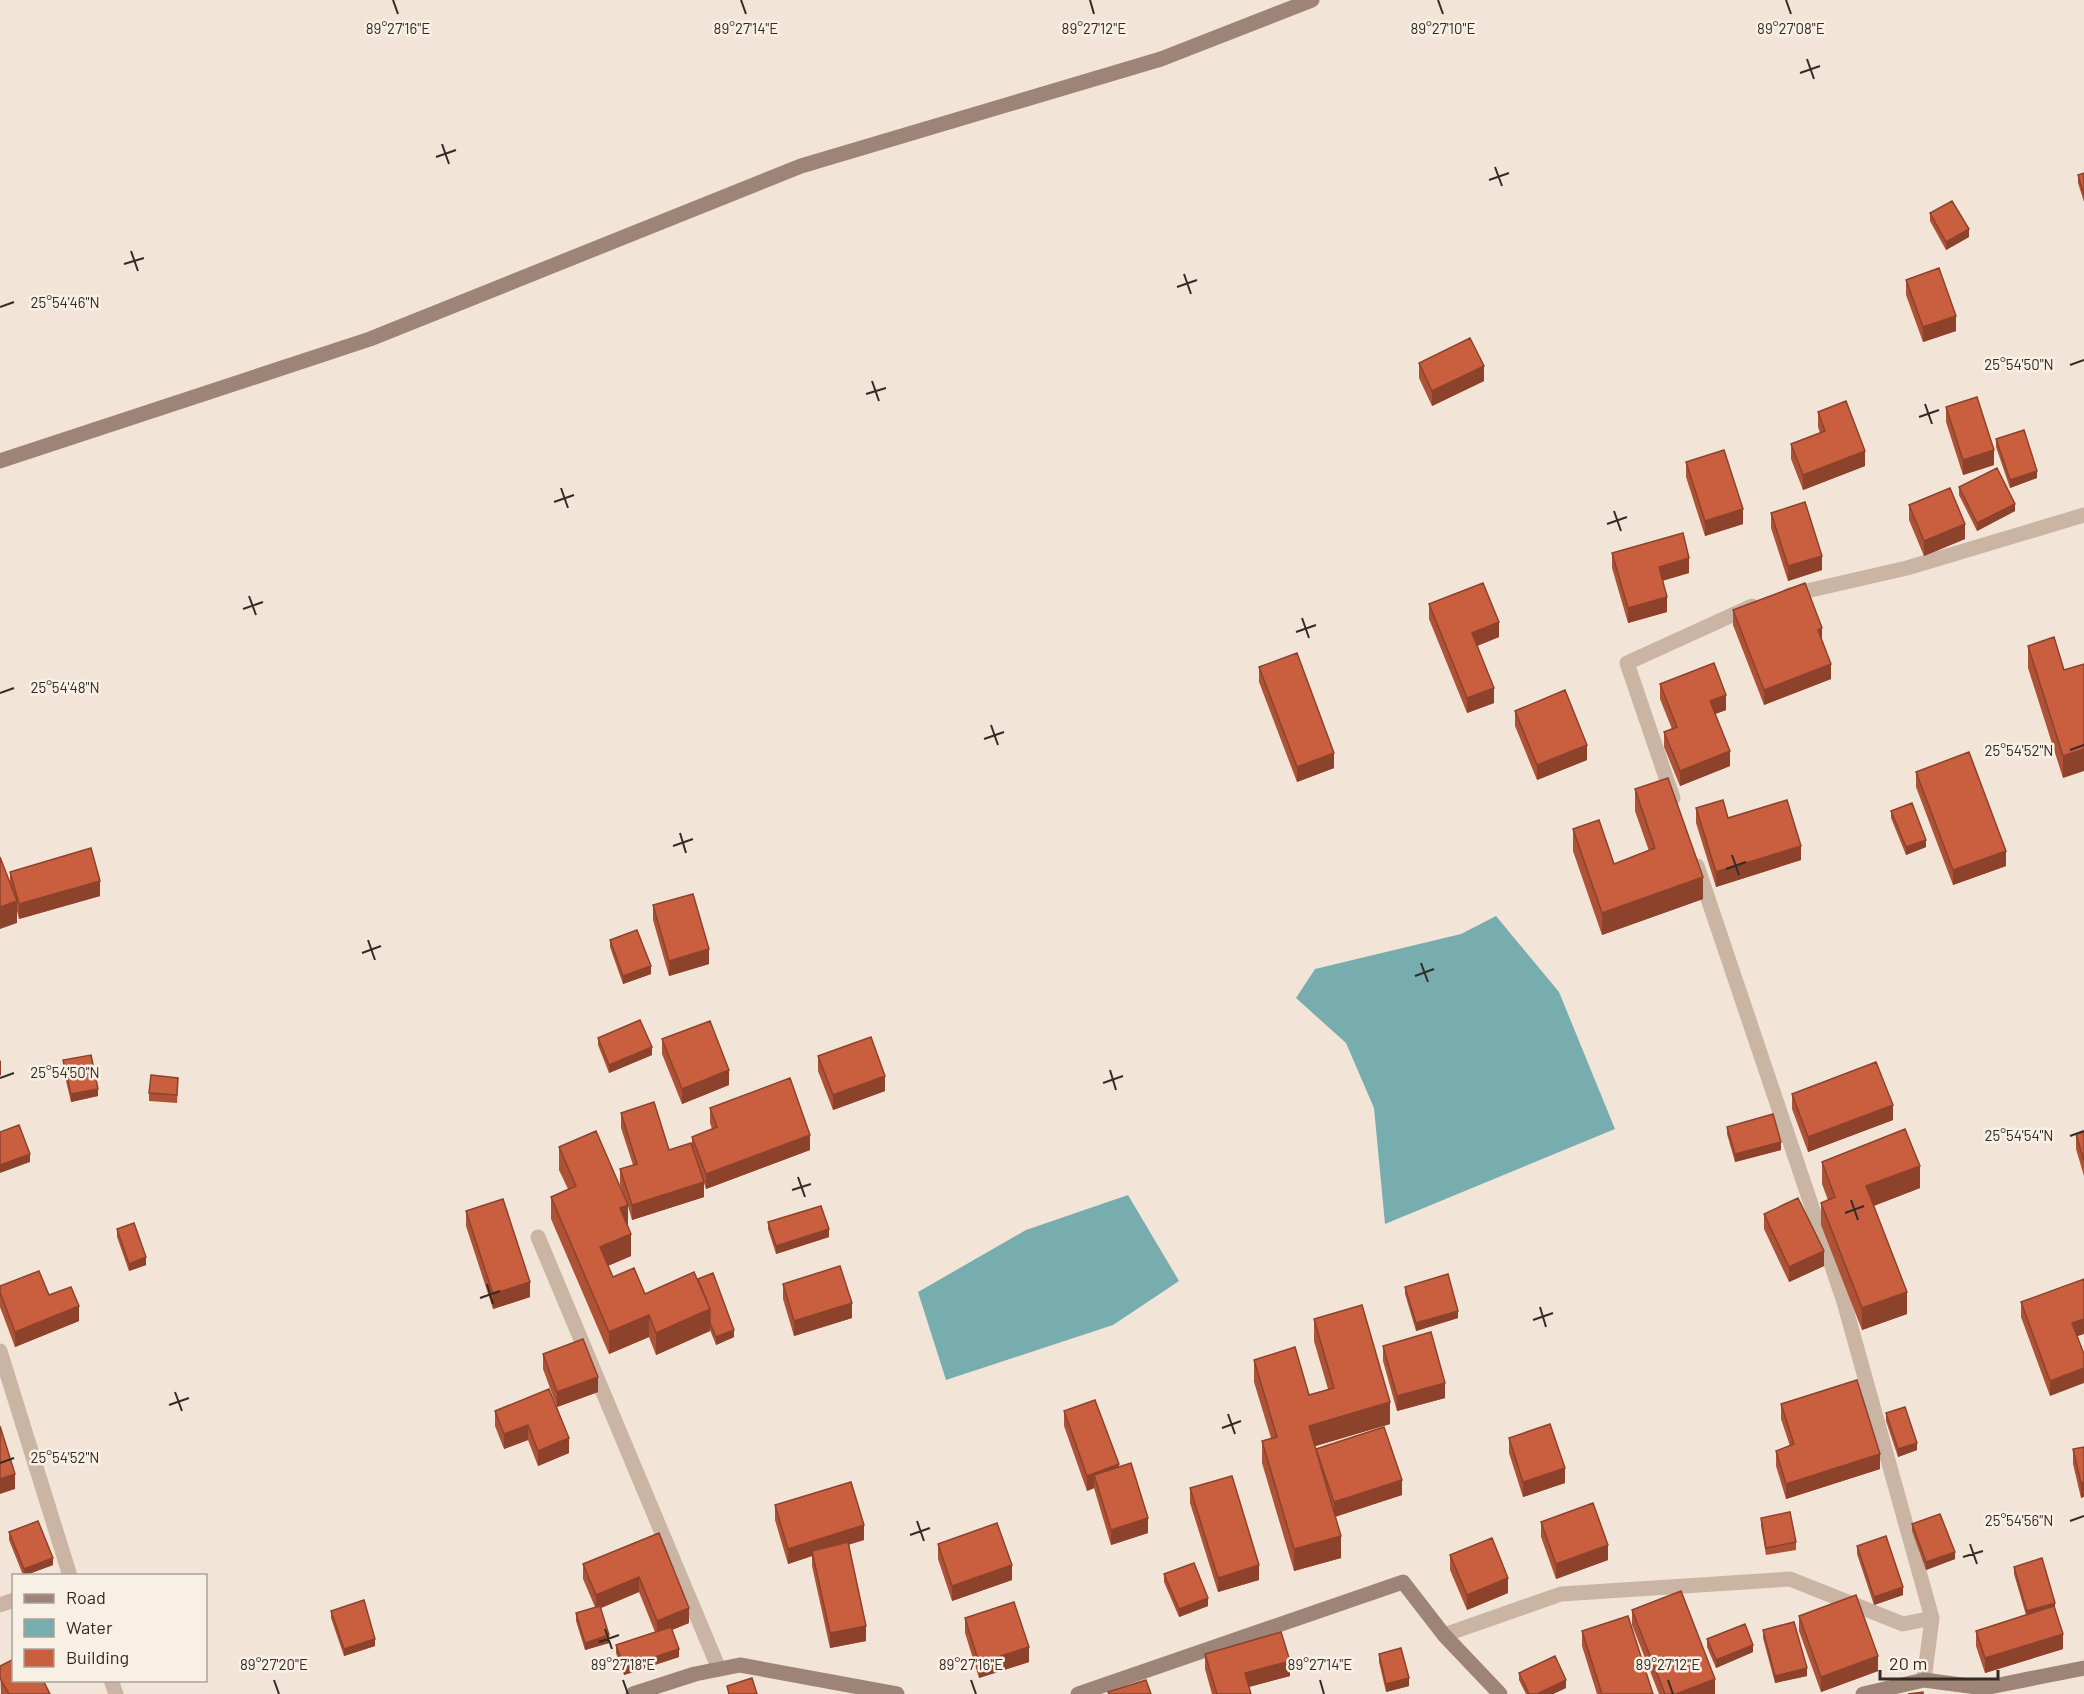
<svg xmlns="http://www.w3.org/2000/svg" width="2084" height="1694" viewBox="0 0 2084 1694" font-family="Barlow,sans-serif">
<style>
.water{fill:#77adaf}
.lines{fill:none;stroke-linecap:round;stroke-linejoin:round}
.lane{stroke:#cab5a4;stroke-width:15}
.street{stroke:#cab5a4;stroke-width:15}
.secondary{stroke:#9d8476;stroke-width:15}
.wall{fill:#ad5236}
.shaded-wall{fill:#8d422c}
.building{fill:#c95f3f;stroke:#8d422c;stroke-width:1.5}
.ticks{fill:none;stroke:#352b26;stroke-width:2}
.ticks-label{font-size:15px;text-anchor:middle;fill:#352b26;stroke:#f9f0e5;stroke-width:5;stroke-linejoin:round;paint-order:stroke}
</style>
<rect width="100%" height="100%" fill="#f2e5d8"/>
<path class="water" d="M1496 916 1559 992 1615 1129 1385 1224 1374 1108 1346 1043 1296 998 1315 969 1461 934Z
M1128 1195 1179 1281 1113 1325 946 1380 918 1292 1026 1230Z"/>
<g class="lines">
<path class="lane" d="M0 1351 70 1576
M0 1605 14 1600
M111 1680 116 1694"/>
<path class="street" d="M1789 595 1907 568 2084 515
M1673 798 1627 663 1752 606
M1697 866 1844 1302 1932 1618 1924 1680
M538 1237 719 1669
M1444 1635 1561 1594 1790 1579 1903 1624 1932 1618"/>
<path class="secondary" d="M0 461 370 339 801 166 1161 59 1312 0
M633 1694 695 1674 740 1665 897 1694
M1078 1694 1403 1582 1444 1635 1500 1694
M1863 1694 1924 1680 1984 1688 2084 1668"/>
</g>
<path class="wall" d="M2084 173V202L2078 183V175Z
M1930 213 1969 237 1946 250 1930 221Z
M1906 280 1956 331 1923 342 1906 295Z
M1419 363 1484 381 1432 406 1419 378Z
M1946 407 1994 465 1963 475 1946 422Z
M1818 412 1865 466 1803 490 1791 459V444L1820 433 1818 427Z
M1996 439 2037 478 2010 488 1996 447Z
M1686 462 1743 524 1705 536 1686 477Z
M1959 487 2015 511 1977 531 1959 495Z
M1909 505 1965 539 1924 556 1909 520Z
M1771 513 1822 570 1788 581 1771 528Z
M1612 553 1689 573 1663 580 1667 612 1628 623 1612 568Z
M1429 604 1499 637 1477 646 1494 703 1467 713 1429 619Z
M1733 610 1822 641 1831 679 1764 705 1733 625Z
M2028 646 2064 670 2063 778 2028 668Z
M1259 667 1334 768 1297 782 1259 682Z
M1660 684 1726 710 1715 714 1730 766 1680 786 1664 747V732L1672 729 1660 699Z
M1515 711 1587 760 1537 780 1515 726Z
M1916 772 2006 866 1953 885 1916 787Z
M1635 789 1703 899 1602 935 1573 851V829L1614 864 1649 851 1635 811Z
M1696 808 1728 818 1801 860 1716 887 1696 823Z
M1891 811 1926 847 1906 855 1891 818Z
M10 872 100 896 19 919 17 911V923L10 882Z
M653 905 709 964 669 976 653 920Z
M610 940 651 974 623 984 610 947Z
M598 1038 652 1055 609 1073 598 1045Z
M662 1039 729 1085 682 1104 662 1054Z
M818 1056 885 1091 833 1110 818 1071Z
M63 1060 98 1096 71 1102 63 1068Z
M178 1085 177 1103 149 1101V1093Z
M1792 1094 1893 1120 1808 1152 1792 1109Z
M710 1108 810 1150 706 1189 704 1183V1197L632 1220 628 1206V1225L631 1256 608 1266 613 1277 645 1294 698 1279 734 1337 716 1345 710 1330V1331L656 1355 649 1337 609 1354 551 1219V1197L568 1189 559 1170V1147L626 1201 620 1184V1169L633 1165 621 1128V1113L669 1150 692 1144V1137L712 1129 710 1123Z
M1727 1127 1781 1150 1735 1162 1727 1134Z
M2084 1132V1176L2076 1149V1134Z
M1822 1162 1920 1188 1873 1206 1907 1314 1862 1330 1821 1225V1203L1828 1200 1822 1184Z
M466 1211 530 1297 493 1309 466 1226Z
M1764 1214 1824 1266 1789 1282 1764 1229Z
M768 1222 829 1237 776 1254 768 1229Z
M117 1229 146 1265 129 1271 117 1237Z
M783 1284 852 1318 794 1336 783 1299Z
M0 1286 49 1295 79 1321 15 1347 0 1307Z
M1405 1287 1458 1318 1416 1331 1405 1294Z
M2021 1302 2077 1337 2050 1396 2021 1317Z
M1314 1319 1390 1424 1315 1446 1316 1452 1402 1495 1335 1517 1341 1558 1294 1571 1262 1463V1441L1271 1438 1254 1382V1360L1309 1395 1328 1389 1314 1341Z
M1383 1346 1445 1398 1397 1411 1383 1361Z
M543 1354 598 1392 557 1407 543 1369Z
M549 1389 569 1453 538 1466 528 1440 504 1449 495 1426V1411Z
M1781 1404 1880 1469 1786 1499 1776 1466V1451L1790 1446 1781 1419Z
M1064 1411 1119 1467 1148 1533 1111 1545 1094 1488 1087 1491 1064 1426Z
M1886 1413 1917 1450 1898 1457 1886 1421Z
M1509 1438 1565 1483 1523 1497 1509 1453Z
M2084 1447 2081 1498 2073 1464V1449Z
M1190 1488 1259 1580 1218 1592 1190 1503Z
M775 1505 864 1540 849 1544 866 1641 830 1648 812 1566V1556L788 1564 775 1520Z
M1761 1518 1796 1542V1550L1766 1555 1761 1526Z
M1541 1522 1608 1560 1556 1579 1541 1537Z
M1912 1524 1955 1559 1926 1570 1912 1531Z
M9 1532 53 1565 26 1575H23L9 1540Z
M659 1533 689 1623 672 1630 679 1657 624 1675 616 1653V1645L655 1632 639 1592 601 1608 609 1643 585 1650 576 1621V1613L595 1607 583 1579V1564Z
M938 1544 1012 1580 952 1601 938 1559Z
M1857 1546 1903 1595 1874 1605 1857 1554Z
M1450 1555 1508 1593 1467 1610 1450 1570Z
M2014 1567 2055 1609 2063 1649 1985 1673 1976 1646V1631L2026 1615 2014 1574Z
M1164 1574 1208 1606 1179 1617 1164 1582Z
M1632 1610 1715 1694H1659L1632 1625Z
M331 1611 375 1646 344 1656 331 1618Z
M1799 1616 1878 1671 1821 1692 1799 1631Z
M965 1618 1029 1662 979 1678 965 1633Z
M1763 1630 1807 1676 1775 1683 1763 1638Z
M1582 1631 1653 1694H1597L1582 1646Z
M1707 1639 1753 1652 1716 1668 1707 1647Z
M1205 1654 1290 1676 1249 1687 1251 1694H1212L1205 1669Z
M1379 1654 1409 1686 1386 1692 1379 1662Z
M0 1666 50 1694H1Z
M1519 1673 1566 1688 1553 1694H1526L1519 1680Z"/>
<path class="shaded-wall" d="M1969 229V237L1946 250V242Z
M1956 316V331L1923 342V327Z
M1484 366V381L1432 406V391Z
M1994 450V465L1963 475V460Z
M1865 451V466L1803 490V475Z
M2037 471V478L2010 488V480Z
M2015 504V511L1977 531V523Z
M1743 509V524L1705 536V521Z
M1965 524V539L1924 556V541Z
M1822 556V570L1788 581V566Z
M1689 558V573L1659 582V567Z
M1667 597V612L1628 623V608Z
M1499 622V637L1472 648V633Z
M1822 628V643L1818 630Z
M1831 664V679L1764 705V690Z
M1494 688V703L1467 713V698Z
M1726 695V710L1710 716V701Z
M1587 745V760L1537 780V765Z
M2084 749V771L2063 778V756Z
M1730 751V766L1680 786V771Z
M1334 753V768L1297 782V767Z
M1926 840V847L1906 855V847Z
M1801 846V860L1716 887V872Z
M2006 851V866L1953 885V870Z
M1703 877V899L1602 935V913Z
M100 881V896L19 919V904Z
M17 901V923L0 929V907Z
M709 949V964L669 976V961Z
M651 966V974L623 984V976Z
M652 1047V1055L609 1073V1065Z
M1 1060V1075L0 1076V1061Z
M729 1070V1085L682 1104V1089Z
M885 1076V1091L833 1110V1095Z
M98 1089V1096L71 1102V1094Z
M1893 1105V1120L1808 1152V1137Z
M810 1135V1150L706 1189V1174Z
M1781 1142V1150L1735 1162V1154Z
M30 1154V1162L0 1173V1165Z
M1920 1166V1188L1866 1209V1186Z
M704 1182V1197L632 1220V1205Z
M628 1205V1227L620 1208Z
M829 1229V1237L776 1254V1246Z
M631 1234V1256L600 1269V1247Z
M1824 1251V1266L1789 1282V1267Z
M146 1257V1265L129 1271V1264Z
M530 1282V1297L493 1309V1294Z
M1907 1292V1314L1862 1330V1308Z
M852 1303V1318L794 1336V1321Z
M79 1306V1321L15 1347V1332Z
M710 1309V1331L656 1355V1333Z
M1458 1311V1318L1416 1331V1323Z
M649 1315V1337L609 1354V1332Z
M2084 1319V1334L2072 1338V1323Z
M734 1330V1337L716 1345V1337Z
M2084 1368V1383L2050 1396V1381Z
M598 1377V1392L557 1407V1392Z
M1445 1383V1398L1397 1411V1396Z
M1390 1402V1424L1309 1448V1426Z
M528 1425V1440L504 1449V1434Z
M569 1438V1453L538 1466V1451Z
M1917 1443V1450L1898 1457V1449Z
M1880 1454V1469L1786 1499V1484Z
M1119 1464V1479L1094 1475V1488L1087 1491V1476Z
M1565 1468V1483L1523 1497V1482Z
M15 1474V1489L0 1494V1479Z
M1402 1480V1495L1334 1517V1502Z
M2084 1482V1497L2081 1498V1483Z
M1148 1518V1533L1111 1545V1530Z
M864 1525V1540L813 1556 812 1551V1556L788 1564V1549Z
M1341 1536V1558L1294 1571V1549Z
M1608 1545V1560L1556 1579V1564Z
M1955 1552V1559L1926 1570V1562Z
M53 1558V1565L26 1575H24V1569Z
M1012 1565V1580L952 1601V1586Z
M1259 1565V1580L1218 1592V1578Z
M639 1577V1592L596 1610V1595Z
M1508 1578V1593L1467 1610V1595Z
M1903 1587V1595L1874 1605V1597Z
M1208 1598V1606L1179 1617V1609Z
M2055 1603V1611L2027 1619V1611Z
M689 1608V1623L657 1636V1621Z
M866 1626V1641L830 1648V1633Z
M2063 1634V1649L1985 1673V1658Z
M609 1635V1643L585 1650V1643Z
M375 1639V1646L344 1656V1649Z
M1753 1645V1652L1716 1668V1660Z
M1029 1647V1662L979 1678V1663Z
M679 1649V1657L624 1675V1667Z
M1878 1656V1671L1821 1692V1677Z
M1290 1661V1676L1245 1688V1673Z
M1807 1668V1676L1775 1683V1676Z
M1409 1678V1686L1386 1692V1684Z
M1715 1679V1694H1676Z
M1566 1680V1688L1553 1694H1537Z"/>
<path class="building" d="M2084 173V195L2078 175Z
M1952 201 1969 229 1946 242 1930 213Z
M1939 268 1956 316 1923 327 1906 280Z
M1470 338 1484 366 1432 391 1419 363Z
M1977 397 1994 450 1963 460 1946 407Z
M1846 401 1865 451 1803 475 1791 444 1825 431 1818 412Z
M2024 430 2037 471 2010 480 1996 439Z
M1724 450 1743 509 1705 521 1686 462Z
M1997 468 2015 504 1977 523 1959 487Z
M1950 488 1965 524 1924 541 1909 505Z
M1805 502 1822 556 1788 566 1771 513Z
M1683 533 1689 558 1659 567 1667 597 1628 608 1612 553Z
M1483 583 1499 622 1472 633 1494 688 1467 698 1429 604Z
M1805 583 1822 628 1818 630 1831 664 1764 690 1733 610Z
M2054 637 2064 670 2084 664V749L2063 756 2028 646Z
M1297 653 1334 753 1297 767 1259 667Z
M1714 663 1726 695 1710 701 1730 751 1680 771 1664 732 1677 727 1660 684Z
M1565 690 1587 745 1537 765 1515 711Z
M1969 752 2006 851 1953 870 1916 772Z
M1668 778 1703 877 1602 913 1573 829 1599 820 1614 864 1655 848 1635 789Z
M1723 800 1728 818 1787 800 1801 846 1716 872 1696 808Z
M1912 803 1926 840 1906 847 1891 811Z
M91 848 100 881 19 904 10 872Z
M0 857 17 901 0 907Z
M693 894 709 949 669 961 653 905Z
M637 930 651 966 623 976 610 940Z
M640 1020 652 1047 609 1065 598 1038Z
M710 1021 729 1070 682 1089 662 1039Z
M871 1037 885 1076 833 1095 818 1056Z
M91 1055 98 1089 71 1094 63 1060Z
M1876 1062 1893 1105 1808 1137 1792 1094Z
M151 1075 178 1078 177 1095 149 1093Z
M790 1078 810 1135 706 1174 692 1137 717 1127 710 1108Z
M654 1102 669 1150 691 1143 704 1182 632 1205 620 1169 637 1164 621 1113Z
M1773 1114 1781 1142 1735 1154 1727 1127Z
M19 1125 30 1154 0 1165V1132Z
M1905 1129 1920 1166 1866 1186 1907 1292 1862 1308 1821 1203 1835 1197 1822 1162Z
M596 1131 628 1205 620 1208 631 1234 600 1247 613 1277 634 1268 645 1294 694 1272 710 1309 656 1333 649 1315 609 1332 551 1197 576 1186 559 1147Z
M2084 1132V1161L2076 1134Z
M1798 1198 1824 1251 1789 1267 1764 1214Z
M503 1199 530 1282 493 1294 466 1211Z
M821 1206 829 1229 776 1246 768 1222Z
M134 1223 146 1257 129 1264 117 1229Z
M840 1266 852 1303 794 1321 783 1284Z
M39 1271 49 1295 71 1287 79 1306 15 1332 0 1292V1286Z
M713 1273 734 1330 716 1337 710 1323V1309L698 1279Z
M1448 1274 1458 1311 1416 1323 1405 1287Z
M2084 1279V1319L2072 1323 2084 1354V1368L2050 1381 2021 1302Z
M1362 1305 1390 1402 1309 1426 1341 1536 1294 1549 1262 1441 1277 1437 1254 1360 1295 1347 1309 1395 1334 1388 1314 1319Z
M1431 1332 1445 1383 1397 1396 1383 1346Z
M583 1339 598 1377 557 1392 543 1354Z
M1857 1380 1880 1454 1786 1484 1776 1451 1794 1444 1781 1404Z
M549 1389 569 1438 538 1451 528 1425 504 1434 495 1411Z
M1095 1400 1119 1464 1087 1476 1064 1411Z
M1905 1407 1917 1443 1898 1449 1886 1413Z
M1550 1424 1565 1468 1523 1482 1509 1438Z
M0 1426 15 1474 0 1479Z
M1384 1427 1402 1480 1334 1502 1316 1449Z
M2084 1447V1482L2081 1483 2073 1449Z
M1131 1463 1148 1518 1111 1530 1094 1475Z
M1232 1476 1259 1565 1218 1578 1190 1488Z
M851 1482 864 1525 788 1549 775 1505Z
M1593 1503 1608 1545 1556 1564 1541 1522Z
M1790 1512 1796 1542 1766 1548 1761 1518Z
M1940 1514 1955 1552 1926 1562 1912 1524Z
M38 1521 53 1558 24 1569 9 1532Z
M997 1523 1012 1565 952 1586 938 1544Z
M659 1533 689 1608 657 1621 639 1577 596 1595 583 1564Z
M1886 1536 1903 1587 1874 1597 1857 1546Z
M1492 1538 1508 1578 1467 1595 1450 1555Z
M848 1542 866 1626 830 1633 812 1551Z
M2042 1558 2055 1603 2027 1611 2014 1567Z
M1194 1563 1208 1598 1179 1609 1164 1574Z
M1681 1591 1715 1679 1676 1694H1665L1632 1610Z
M1856 1595 1878 1656 1821 1677 1799 1616Z
M364 1600 375 1639 344 1649 331 1611Z
M1014 1602 1029 1647 979 1663 965 1618Z
M600 1606 609 1635 585 1643 576 1613Z
M2054 1606 2063 1634 1985 1658 1976 1631Z
M1628 1616 1653 1694H1602L1582 1631Z
M1794 1622 1807 1668 1775 1676 1763 1630Z
M1745 1624 1753 1645 1716 1660 1707 1639Z
M671 1627 679 1649 624 1667 616 1645Z
M1281 1632 1290 1661 1245 1673 1251 1694H1217L1205 1654Z
M1401 1648 1409 1678 1386 1684 1379 1654Z
M1555 1656 1566 1680 1537 1694H1529L1519 1673Z
M14 1659V1680H43L50 1694H9L0 1678V1666Z
M752 1678 757 1694H729L727 1686Z
M1146 1680 1151 1694H1109L1108 1692Z
M1923 1692V1694H1908Z"/>
<path class="ticks" d="M393 0 398 14M741 0 746 14M1090 0 1094 14M1438 0 1443 14M1786 0 1791 14M1807 59 1814 79M1800 73 1820 66M442 144 449 164M436 157 456 150M1495 167 1502 186M1489 180 1509 173M131 251 138 271M124 264 144 258M1184 274 1191 294M1177 287 1197 280M0 307 14 302M2070 365 2084 360M872 381 879 401M866 394 886 388M1925 404 1932 424M1919 417 1939 410M561 488 568 508M554 502 574 495M1614 511 1621 531M1607 524 1627 517M249 596 256 615M243 609 263 602M1302 618 1309 638M1296 632 1316 625M0 693 14 688M991 725 998 745M984 739 1004 732M2070 750 2084 745M680 833 686 853M673 846 693 839M1732 855 1739 875M1726 869 1746 862M368 940 375 960M362 953 381 946M1421 963 1428 982M1415 976 1434 969M1110 1070 1116 1090M0 1078 14 1073M1103 1083 1123 1076M2070 1136 2084 1131M798 1177 805 1197M792 1190 811 1184M1851 1200 1858 1220M1845 1213 1864 1206M487 1284 493 1304M480 1298 500 1291M1540 1307 1546 1327M1533 1320 1553 1313M175 1392 182 1411M169 1405 189 1398M1228 1414 1235 1434M1222 1428 1241 1421M0 1463 14 1458M917 1521 924 1541M2070 1521 2084 1516M910 1535 930 1528M1970 1544 1977 1564M1963 1557 1983 1551M605 1629 612 1649M599 1642 619 1635M274 1680 279 1694M623 1680 628 1694M971 1680 976 1694M1320 1680 1324 1694M1668 1680 1673 1694"/>
<g class="ticks-label">
<text x="398" y="34">89°27'16"E</text>
<text x="746" y="34">89°27'14"E</text>
<text x="1094" y="34">89°27'12"E</text>
<text x="1443" y="34">89°27'10"E</text>
<text x="1791" y="34">89°27'08"E</text>
<text x="65" y="308">25°54'46"N</text>
<text x="2019" y="370">25°54'50"N</text>
<text x="65" y="693">25°54'48"N</text>
<text x="2019" y="756">25°54'52"N</text>
<text x="65" y="1078">25°54'50"N</text>
<text x="2019" y="1141">25°54'54"N</text>
<text x="65" y="1463">25°54'52"N</text>
<text x="2019" y="1526">25°54'56"N</text>
<text x="274" y="1670">89°27'20"E</text>
<text x="623" y="1670">89°27'18"E</text>
<text x="971" y="1670">89°27'16"E</text>
<text x="1320" y="1670">89°27'14"E</text>
<text x="1668" y="1670">89°27'12"E</text>
</g>
<rect x="12" y="1574" width="195" height="108" fill="#f9f0e5" stroke="#aba199" stroke-width="1.5"/>
<rect x="24" y="1594" width="30" height="9" fill="#9d8476" stroke="#aba199" stroke-width="1.5"/>
<text x="66" y="1604" font-size="18" fill="#352b26">Road</text>
<rect x="24" y="1619" width="30" height="18" fill="#77adaf" stroke="#aba199" stroke-width="1.5"/>
<text x="66" y="1634" font-size="18" fill="#352b26">Water</text>
<rect x="24" y="1649" width="30" height="18" fill="#c95f3f" stroke="#aba199" stroke-width="1.5"/>
<text x="66" y="1664" font-size="18" fill="#352b26">Building</text>
<path d="M1880 1670v9h118v-9" fill="none" stroke="#352b26" stroke-width="3"/>
<text x="1889" y="1670" font-size="18" fill="#352b26" stroke="#f9f0e5" stroke-width="4.5" paint-order="stroke">20 m</text>
</svg>
